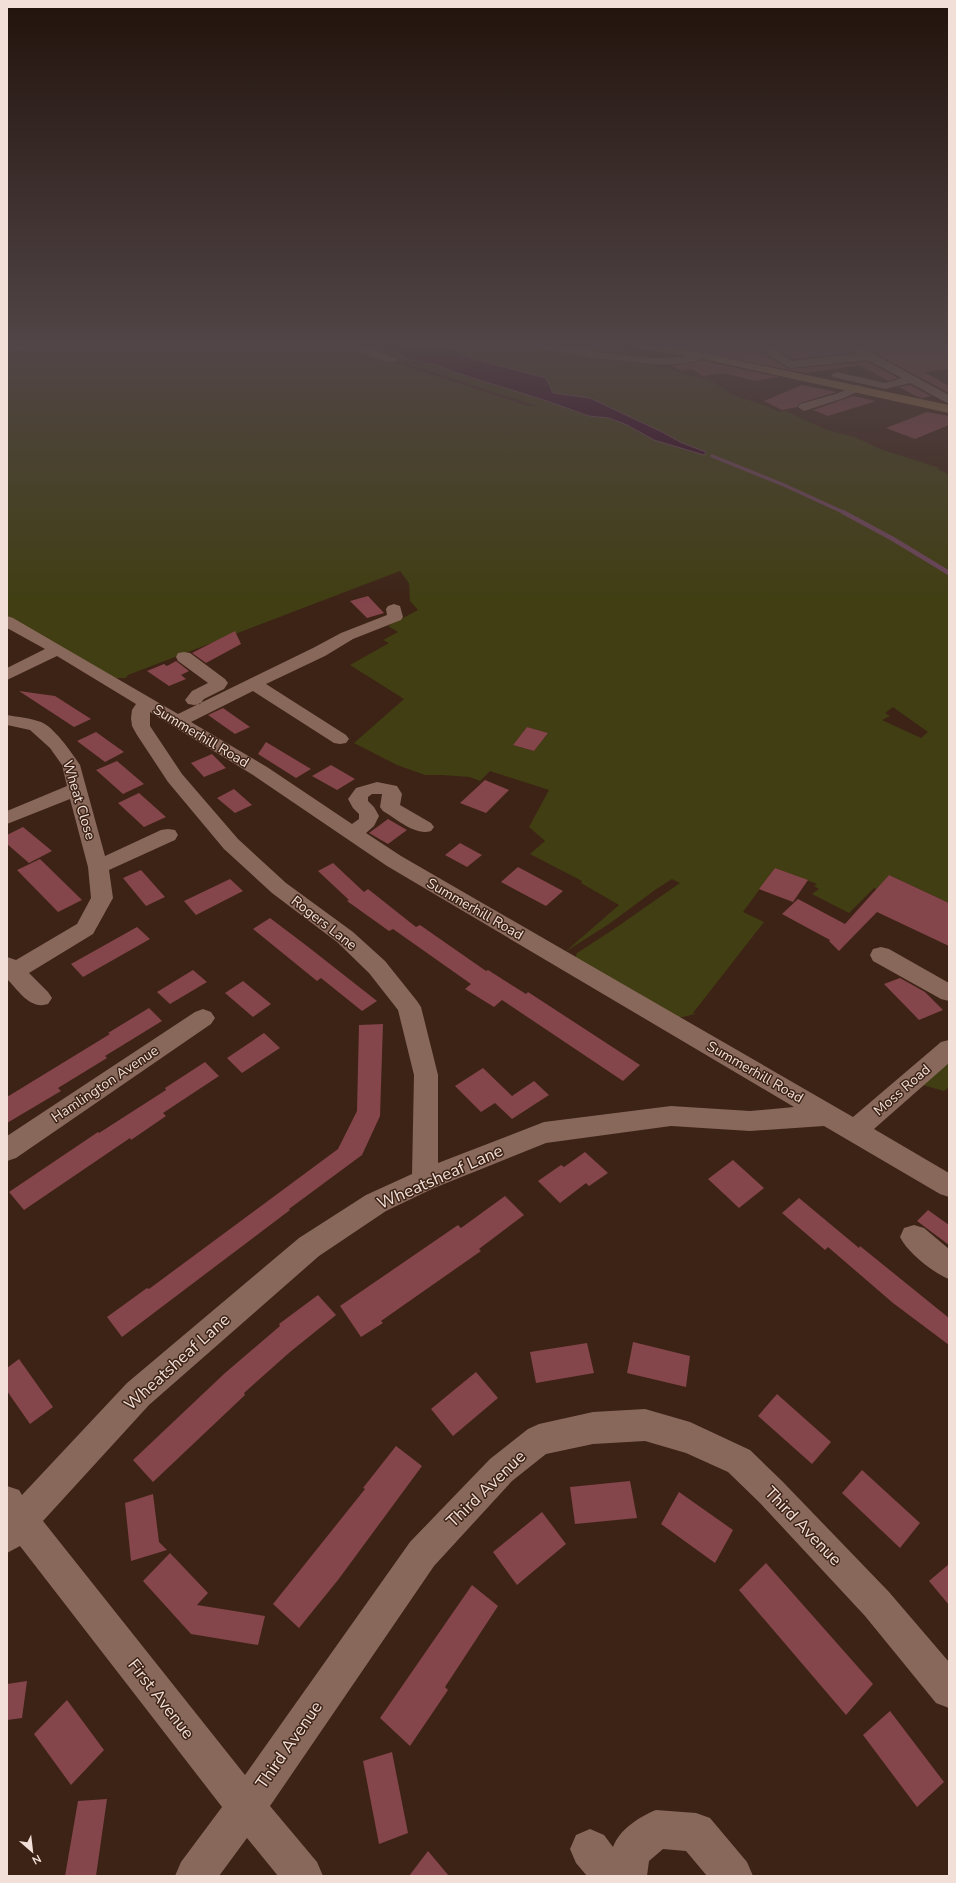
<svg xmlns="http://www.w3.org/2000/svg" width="956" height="1883" viewBox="0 0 956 1883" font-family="'Nunito Sans',sans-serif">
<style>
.green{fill:#403e12;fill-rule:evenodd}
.water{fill:#330323;stroke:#6c4559}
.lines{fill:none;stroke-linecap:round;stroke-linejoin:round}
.stream-far1{stroke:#6c4559;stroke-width:3.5}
.stream{stroke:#6c4559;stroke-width:4.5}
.building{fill:#84454b}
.minor{fill:#88685a;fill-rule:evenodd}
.major{fill:#997244;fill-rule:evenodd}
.labels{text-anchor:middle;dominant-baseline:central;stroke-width:3;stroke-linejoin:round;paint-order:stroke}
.street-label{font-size:14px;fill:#f2dfd7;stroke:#3d2316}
.near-street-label{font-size:17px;fill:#f2dfd7;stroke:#3d2316}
</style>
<rect width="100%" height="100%" fill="#3d2316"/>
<path class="green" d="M7 343H347L363 348 366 353 528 406H537L411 365C424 360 440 364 451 371L550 402 588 416 609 418 627 425 654 440 706 452 682 443 662 432 627 417 573 395 552 393 478 360 434 343H535L567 350 564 346V343L573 345 594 344 596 348C606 349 615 352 625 351L628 353 625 356 713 382 735 396 764 405 779 412 785 411 827 430 855 437 880 449 940 468 937 469 949 474V903L889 875 877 889 874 888 849 913 812 894 819 889 814 886 817 884 775 868 743 912 764 922 693 1013 695 1014 683 1017H671L574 961 577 953 614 929 680 883 672 879 655 890 609 924 565 952 619 905 581 883 582 881 530 854 545 841 529 827 549 790 490 771 480 781 470 777 441 775H425L397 765 354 743 404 699 350 665 389 643 383 640 398 632 388 626 418 610 410 601 409 583 400 571 128 675 126 678H114L7 616V353L22 343 7 348ZM893 707 897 710 928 732 921 738 882 720 890 716 885 713ZM527 727 548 733 534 751 513 745Z
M354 343C374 343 391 349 407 359L400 362 395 359 393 355Z
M949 1058V1087L944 1091 919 1084Z"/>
<path class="water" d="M369 343H434L478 360 546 378 553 393 590 398 662 432 682 443 706 452 704 455 654 440 627 425 609 418 589 416 550 402 451 371 437 365 406 359 397 352Z"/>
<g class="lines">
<path class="stream-far1" d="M712 456 784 485 845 513"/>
<path class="stream" d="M843 512 893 539 949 573"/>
</g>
<path class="building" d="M652 343H750L751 346 789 369 868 362 898 378 888 381 860 365 805 373Z
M765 343H840L854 353 792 359Z
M856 343H934L937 346 949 350V369L924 372 949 386V393Z
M703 361 779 377 755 381 723 373 703 376 692 369 682 371 672 366Z
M802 385 837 392 800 403 797 407 782 410 764 401Z
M910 385 931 396 922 398 916 396 899 387Z
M853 396 876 401 828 416 813 410Z
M927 412 949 416V425L915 439 886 428Z
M368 596 384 613 367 618 350 601Z
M235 631 241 644 206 663 192 653Z
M176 661 189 671 181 675 186 679 169 686 147 671 164 664 167 666Z
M19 691 55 696 91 719 74 727Z
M223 708 250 727 235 734 208 715Z
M527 727 548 733 534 751 513 745Z
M96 732 124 752 105 762 77 741Z
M266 742 311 769 296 778 258 754Z
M212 754 226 768 204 777 191 763Z
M117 761 144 784 123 794 96 770Z
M331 765 355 779 337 790 312 776Z
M485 780 509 790 486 813 460 803Z
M234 789 252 805 235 813 217 798Z
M139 793 166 817 144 827 118 803Z
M388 819 407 830 388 844 369 833Z
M23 827 52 851 29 863 7 844V835Z
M460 843 482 855 467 867 445 855Z
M40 859 82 900 58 912 17 870Z
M333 863 364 892 368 889 416 927 420 925 486 971 488 970 526 994 528 992 640 1065 623 1081 502 1000 494 1007 465 989 471 984 393 929 389 931 347 901 349 900 318 871Z
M518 867 563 891 546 906 501 882Z
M775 868 808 880 793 902 759 889Z
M141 870 165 897 146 906 123 878Z
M889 875 949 903V946L877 912 839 951 829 941 830 940 782 914 798 899 845 924Z
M230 879 243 891 196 915 184 901Z
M270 918 307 946 377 1001 362 1011 321 978 317 981 253 929Z
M137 927 150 939 83 977 71 964Z
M193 970 207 982 170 1004 157 992Z
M900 978 925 992 943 1010 919 1020 884 984Z
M243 981 271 1004 253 1017 225 993Z
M149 1008 162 1021 105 1056 107 1058 58 1088 61 1091 7 1123V1097L110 1034 108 1033Z
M383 1024 380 1116 362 1155 289 1209 290 1210 122 1337 107 1317 147 1288 149 1289 338 1149 357 1111 359 1025Z
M264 1033 280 1048 242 1073 227 1058Z
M205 1062 219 1076 163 1113 166 1116 131 1140 130 1138 24 1210 9 1192 98 1132 99 1133 166 1090 165 1088Z
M483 1068 512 1096 534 1081 549 1095 512 1119 495 1103 481 1112 455 1086Z
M585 1152 608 1173 589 1186 586 1183 560 1203 538 1181 561 1165 564 1167Z
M733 1160 764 1188 739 1208 708 1179Z
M505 1196 524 1215 479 1249 481 1251 381 1321 383 1323 361 1337 340 1306 458 1225 461 1228Z
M799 1198 859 1248 860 1246 949 1318V1345L893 1303 828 1247 825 1250 782 1213Z
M928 1210 949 1225V1245L917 1221Z
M318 1295 336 1315 290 1352 244 1393 245 1395 153 1482 133 1460 225 1373 280 1326 279 1324Z
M633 1342 690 1356 686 1387 627 1373Z
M587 1343 594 1373 536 1383 530 1352Z
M19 1359 53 1407 30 1424 7 1391V1368Z
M476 1372 498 1398 453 1436 431 1409Z
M777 1394 831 1442 812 1464 758 1416Z
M396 1446 422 1466 338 1580 299 1628 273 1604 365 1489 363 1488Z
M862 1470 920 1523 900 1548 842 1493Z
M630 1481 637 1518 575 1524 570 1487Z
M679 1492 733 1530 715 1563 661 1524Z
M153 1494 159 1542 167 1550 131 1561 125 1503Z
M542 1512 566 1544 517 1585 493 1552Z
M170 1553 208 1593 197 1605 265 1616 258 1645 191 1634 143 1581Z
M766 1563 873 1684 846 1715 739 1590Z
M949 1564V1605L929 1581Z
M472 1585 498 1606 445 1687 448 1690 410 1746 380 1718Z
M27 1681 22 1718 7 1720V1684Z
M67 1700 104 1750 71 1785 34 1734Z
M890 1711 944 1782 917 1807 863 1735Z
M392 1752 408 1833 379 1844 363 1761Z
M107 1799 96 1876H65L78 1801Z
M428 1851 449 1876H409Z"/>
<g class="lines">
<path class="minor" d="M19 343H34L33 345 7 353V346Z
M337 343H352L396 358 398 360 396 362H388L338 345Z
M527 343C548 343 567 347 587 350 625 357 666 362 703 353L708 356 707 358 687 363 665 365 589 357 532 346 528 345Z
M751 343H763L792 361 858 354 841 343H853L949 395V404L910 383 885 389 833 377 831 375 837 372 885 383 902 378 868 360 790 368 752 345Z
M937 343H949V349L938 345Z
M857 385 861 386 863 388 861 390 844 398 804 411 798 407 800 404 836 394Z
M394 604 400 606 403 617 401 620 353 639 325 656 266 684 346 735 349 739 346 743 340 744 334 743 253 691 191 722 267 767 352 824 359 819V814L353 808 348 799 356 788 377 782 397 786 402 794 400 805 431 823 434 827 431 831C415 836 397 819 383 811L380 807 382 794H372L368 797V801L374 807 379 816 374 826 366 833 401 856 853 1117 941 1042 949 1040V1063L874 1129 949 1173V1197L940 1194 824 1126 750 1131 671 1126 546 1143 434 1188 386 1211 319 1256 149 1405 43 1521 245 1775 410 1542 490 1459 528 1429 539 1424 593 1412 645 1409 690 1422 750 1450 782 1481 889 1592 949 1662V1708L936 1703 865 1616 760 1503 728 1472 686 1453 645 1441 593 1444 546 1454 512 1481 434 1566 270 1806 317 1862 323 1876H278L247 1838 219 1876H175L181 1862 222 1807 20 1546 7 1553V1486L19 1490 22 1495 127 1383 299 1238 366 1195 412 1174 414 1075 398 1010 369 973 337 942 272 893 224 849 168 782 137 735 132 726 131 718 132 710 136 704 57 656 7 680V668L45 649 7 628V616L13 618 178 714 313 648 341 633 387 615 386 609 388 606ZM150 712 253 775 387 866 794 1107 750 1111 671 1106 544 1122 438 1163V1075L421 1007 417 1001 385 961 353 932 286 883 238 839 182 774 150 726Z
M184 652 190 653 225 679 228 683 224 689 204 699 200 704 194 705 188 704 185 700 192 691 208 683 178 661 176 657 178 653Z
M7 715C18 717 30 718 41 722 54 727 72 753 80 765L105 856 161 830 168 829 175 830 178 835 175 840 109 870 113 898 93 934 29 973 48 992 52 998 48 1004C30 1010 19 991 7 979V957L16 960 77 924 91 898 88 867 70 799 7 824V811L67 786 62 765 50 748 30 730 7 725Z
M881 947 889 949 949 983V1001L941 999 873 961 870 955 873 949Z
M203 1009 211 1012 215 1018 211 1024 16 1158 7 1161V1136L195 1012Z
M914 1225 924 1228 949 1249V1279C933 1273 907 1252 900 1237L904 1228Z
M656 1810 696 1813 710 1818 747 1862 753 1876H707L686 1851 663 1849 649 1861 647 1876H587L576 1863 570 1849 576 1835 590 1829 604 1835 613 1847C620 1829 639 1817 656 1810Z"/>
<path class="major" d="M623 343H645L703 353 949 405V413L703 359 628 346 624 345Z"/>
</g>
<linearGradient id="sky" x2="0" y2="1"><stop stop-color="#22130c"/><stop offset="0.57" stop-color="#514547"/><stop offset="1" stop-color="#514547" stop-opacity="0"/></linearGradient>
<rect width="956" height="606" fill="url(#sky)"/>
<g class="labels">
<g class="street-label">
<text transform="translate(201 736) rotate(31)">Summerhill Road</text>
<text transform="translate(79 800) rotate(73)">Wheat Close</text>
<text transform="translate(475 909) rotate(30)">Summerhill Road</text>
<text transform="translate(324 923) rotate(38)">Rogers Lane</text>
<text transform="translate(755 1072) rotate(30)">Summerhill Road</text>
<text transform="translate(105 1084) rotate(-34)">Hamlington Avenue</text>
<text transform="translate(902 1090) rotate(-41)">Moss Road</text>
</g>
<g class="near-street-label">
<text transform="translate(440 1177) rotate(-24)">Wheatsheaf Lane</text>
<text transform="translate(177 1362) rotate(-42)">Wheatsheaf Lane</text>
<text transform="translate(486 1489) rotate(-44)">Third Avenue</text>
<text transform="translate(803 1526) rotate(46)">Third Avenue</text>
<text transform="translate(161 1699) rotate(52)">First Avenue</text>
<text transform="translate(289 1745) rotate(-55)">Third Avenue</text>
</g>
</g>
<rect width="956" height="1883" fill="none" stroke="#f2dfd7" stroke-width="16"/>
<g transform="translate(32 1851) rotate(152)" stroke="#3d2316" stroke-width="3" paint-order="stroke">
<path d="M0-3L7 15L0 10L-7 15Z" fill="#f2dfd7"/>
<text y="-6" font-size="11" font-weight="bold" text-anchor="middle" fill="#f2dfd7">N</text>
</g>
</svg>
